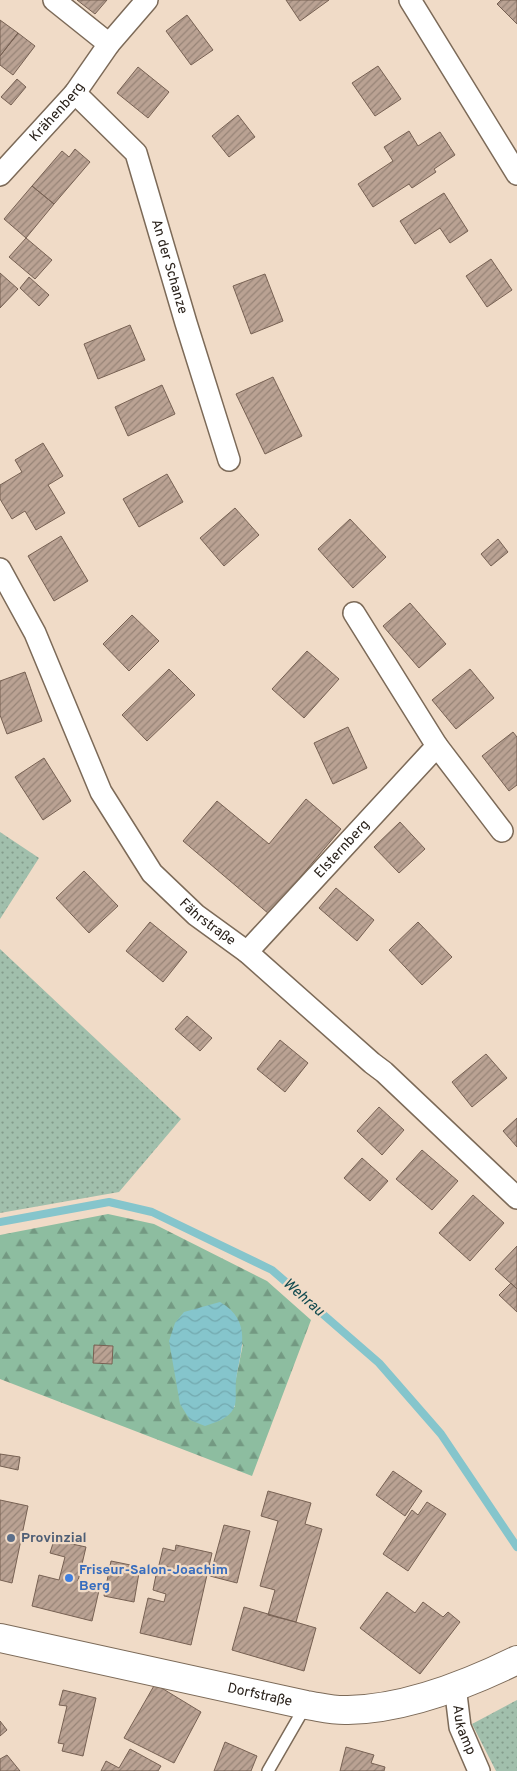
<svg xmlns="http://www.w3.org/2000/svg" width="517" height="1771" viewBox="0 0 517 1771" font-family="Overpass,sans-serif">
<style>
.grass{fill:url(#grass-dots)}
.forest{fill:url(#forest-firs);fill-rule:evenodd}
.water{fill:url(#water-waves)}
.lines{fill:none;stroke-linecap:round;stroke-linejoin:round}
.stream{stroke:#85c5cc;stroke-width:8}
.building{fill:url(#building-hatch);stroke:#776153}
.service-casing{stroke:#7c6a58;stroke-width:14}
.minor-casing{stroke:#7c6a58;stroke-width:24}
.secondary-casing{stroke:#7c6a58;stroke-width:30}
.service{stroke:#fff;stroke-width:11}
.minor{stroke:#fff;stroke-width:21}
.secondary{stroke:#fff;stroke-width:28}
.service-dot{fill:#5c6f8a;stroke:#f0dbc7;stroke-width:2}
.shop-dot{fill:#3f7fe0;stroke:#f0dbc7;stroke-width:2}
.labels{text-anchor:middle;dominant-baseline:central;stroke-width:4.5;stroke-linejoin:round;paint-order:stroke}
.street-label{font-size:14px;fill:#29211a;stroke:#f0dbc7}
.service-label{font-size:14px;font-weight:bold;fill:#4e5e75;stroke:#f0dbc7;text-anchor:start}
.shop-label{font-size:14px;font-weight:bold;fill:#366cbe;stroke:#f0dbc7;text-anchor:start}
.water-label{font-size:15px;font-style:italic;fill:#104a4f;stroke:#f0dbc7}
</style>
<defs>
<pattern id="grass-dots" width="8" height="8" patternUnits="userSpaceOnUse" patternTransform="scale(1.25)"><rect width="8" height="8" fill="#a1bfac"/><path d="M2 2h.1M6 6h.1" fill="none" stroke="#839b8b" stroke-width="1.8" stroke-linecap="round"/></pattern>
<pattern id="forest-firs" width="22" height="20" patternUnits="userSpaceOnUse" patternTransform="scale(1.25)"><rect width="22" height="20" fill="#8dbda0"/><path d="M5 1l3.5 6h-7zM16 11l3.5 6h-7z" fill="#739982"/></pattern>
<pattern id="water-waves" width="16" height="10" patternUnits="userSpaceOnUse" patternTransform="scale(1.25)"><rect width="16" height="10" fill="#85c5cc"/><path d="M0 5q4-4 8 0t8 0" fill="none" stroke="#73a9af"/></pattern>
<pattern id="building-hatch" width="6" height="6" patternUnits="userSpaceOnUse" patternTransform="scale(1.25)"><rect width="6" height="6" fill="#baa293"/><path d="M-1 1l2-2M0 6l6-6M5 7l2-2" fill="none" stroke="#978477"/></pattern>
</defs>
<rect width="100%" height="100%" fill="#f0dbc7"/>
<path class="grass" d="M0 832 39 858 0 919Z
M0 949 181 1119 119 1192 0 1213Z
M517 1700V1771H496L472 1724Z"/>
<path class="forest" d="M108 1214 154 1224 267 1281 311 1320 252 1476 0 1379V1235ZM243 1344 235 1383V1407L180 1404Z"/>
<path class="water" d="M220 1302C254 1322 240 1350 236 1381 235 1389 237 1401 234 1408 228 1419 216 1422 205 1426L190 1420 180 1404 169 1341 175 1323 184 1312Z"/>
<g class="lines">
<path class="stream" d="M0 1222 109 1202 152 1212 272 1270 379 1363 441 1434 517 1547"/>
</g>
<path class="building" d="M77 0H107L95 14Z
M286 0H329L300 21Z
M501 0H517V24L497 4Z
M187 15 213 50 191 65 166 31Z
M0 20 18 33 0 56Z
M18 33 35 46 13 75 0 65V56Z
M378 66 401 99 375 116 352 83Z
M138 67 169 92 148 118 117 93Z
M17 79 26 87 11 105 1 97Z
M238 115 255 137 229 157 212 136Z
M409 131 418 146 440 132 455 155 434 169 436 172 412 188 409 184 373 207 358 184 393 161 384 147Z
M75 149 90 162 54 204 32 186 62 151 69 157Z
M32 186 54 204 26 238 4 219Z
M444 193 468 231 450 243 440 228 415 244 400 221Z
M26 238 52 260 35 279 9 257Z
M491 259 512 290 487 307 466 276Z
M0 273 18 289 0 308Z
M265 274 283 321 251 334 233 286Z
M29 277 49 295 39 306 20 288Z
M130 325 145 360 98 379 84 344Z
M273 377 302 436 265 454 236 394Z
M162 385 175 414 128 436 115 407Z
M43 443 63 476 48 485 65 513 36 530 25 511 12 519 0 499V485L22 472 15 460Z
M167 474 183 502 139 527 123 499Z
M235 508 259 535 224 566 200 538Z
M350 519 386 557 353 588 318 549Z
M61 536 88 581 54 601 28 556Z
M498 539 508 552 491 566 481 554Z
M410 603 446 644 419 668 383 626Z
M132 615 159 641 129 671 103 644Z
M307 651 339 679 304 718 272 689Z
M169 669 195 695 147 741 122 715Z
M470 669 494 698 456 729 432 700Z
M25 672 42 721 7 734 0 715V681Z
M348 727 367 768 333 784 314 743Z
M513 732 517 737V785L509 791 482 756Z
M44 758 71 801 43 820 15 777Z
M306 799 341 829 269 914 183 841 217 801 269 844Z
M400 822 425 849 399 873 374 847Z
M84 871 118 906 89 933 56 898Z
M336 888 374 920 357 941 319 908Z
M150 922 187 952 163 982 126 951Z
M418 922 452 957 422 985 389 950Z
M187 1016 212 1038 200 1051 175 1029Z
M280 1040 308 1063 285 1092 257 1069Z
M486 1054 507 1078 472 1107 452 1082Z
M379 1107 404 1130 382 1155 357 1131Z
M517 1118V1147L503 1131Z
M422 1150 458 1181 432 1210 396 1179Z
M362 1158 388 1181 370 1201 344 1178Z
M473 1195 504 1223 470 1261 439 1233Z
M517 1246V1289L495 1269Z
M511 1283 517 1289V1312L499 1295Z
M94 1345 113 1346 112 1364 93 1363Z
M0 1454 20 1457 18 1470 0 1466Z
M393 1471 422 1491 405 1516 376 1495Z
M268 1491 311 1503 305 1524 322 1529 296 1622 268 1615 275 1590 260 1586 278 1521 261 1516Z
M0 1500 28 1506 12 1583 0 1580Z
M427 1502 446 1514 408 1571 383 1554 412 1510 418 1515Z
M224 1525 250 1531 237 1583 210 1576Z
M54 1540 86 1547 78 1581 100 1586 92 1621 32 1606 39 1575 59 1580 65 1557 50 1553Z
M176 1545 212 1553 191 1645 140 1633 148 1598 164 1602 166 1594 153 1590 157 1570 170 1573 172 1568 159 1565 163 1548 175 1551Z
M111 1561 140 1567 134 1602 104 1596Z
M387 1592 415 1613 423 1602 443 1617 448 1612 460 1622 420 1674 360 1628Z
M244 1607 316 1628 304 1671 232 1650Z
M155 1684 201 1712 174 1763 124 1738Z
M63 1690 96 1698 83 1756 62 1751 64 1744 58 1743 67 1706 59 1705Z
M0 1721 7 1730 0 1736Z
M225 1742 257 1756 251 1771H214Z
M346 1747 374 1755 371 1763 385 1767 384 1771H340Z
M130 1749 161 1766 158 1771H101L106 1761 119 1768Z
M7 1755 20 1771H0V1759Z"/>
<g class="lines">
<g class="service-casing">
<path id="service" d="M268 1771 306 1705"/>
</g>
<g class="minor-casing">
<g id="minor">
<path d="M54 0 109 44"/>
<path d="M410 0 517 174"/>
<path id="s1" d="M75 93 136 153 186 323 229 460"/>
<path id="s2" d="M0 175 75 93 109 44 147 0"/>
<path id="s3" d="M0 569 35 633 101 792 152 873 196 915 247 952 372 1063 384 1072 517 1198"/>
<path d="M354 613 437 746"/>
<path id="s4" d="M247 952 437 746 502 831"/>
<path id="s5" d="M455 1686 460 1727 479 1771"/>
</g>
</g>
<g class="secondary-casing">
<g id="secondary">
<path id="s6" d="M0 1638 306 1705C320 1707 334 1711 348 1710 405 1709 466 1685 517 1660"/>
</g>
</g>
<use href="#service" class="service"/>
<use href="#minor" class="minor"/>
<use href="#secondary" class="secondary"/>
</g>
<circle class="service-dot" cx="11" cy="1538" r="5"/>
<circle class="shop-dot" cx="69" cy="1578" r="5"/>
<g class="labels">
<g class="street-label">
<text stroke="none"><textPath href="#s2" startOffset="85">Krähenberg</textPath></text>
<text stroke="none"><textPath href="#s1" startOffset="204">An der Schanze</textPath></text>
<text stroke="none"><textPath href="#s4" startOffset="140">Elsternberg</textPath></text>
<text stroke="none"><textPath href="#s3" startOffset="415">Fährstraße</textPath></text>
<text stroke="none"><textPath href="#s6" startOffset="266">Dorfstraße</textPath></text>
<text stroke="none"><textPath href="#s5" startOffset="45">Aukamp</textPath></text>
</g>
<g class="service-label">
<text x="21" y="1538">Provinzial</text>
</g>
<g class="shop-label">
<text x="79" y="1570">Friseur-Salon-Joachim<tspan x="79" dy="16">Berg</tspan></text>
</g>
<g class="water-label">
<text transform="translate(303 1298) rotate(41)">Wehrau</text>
</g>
</g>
</svg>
